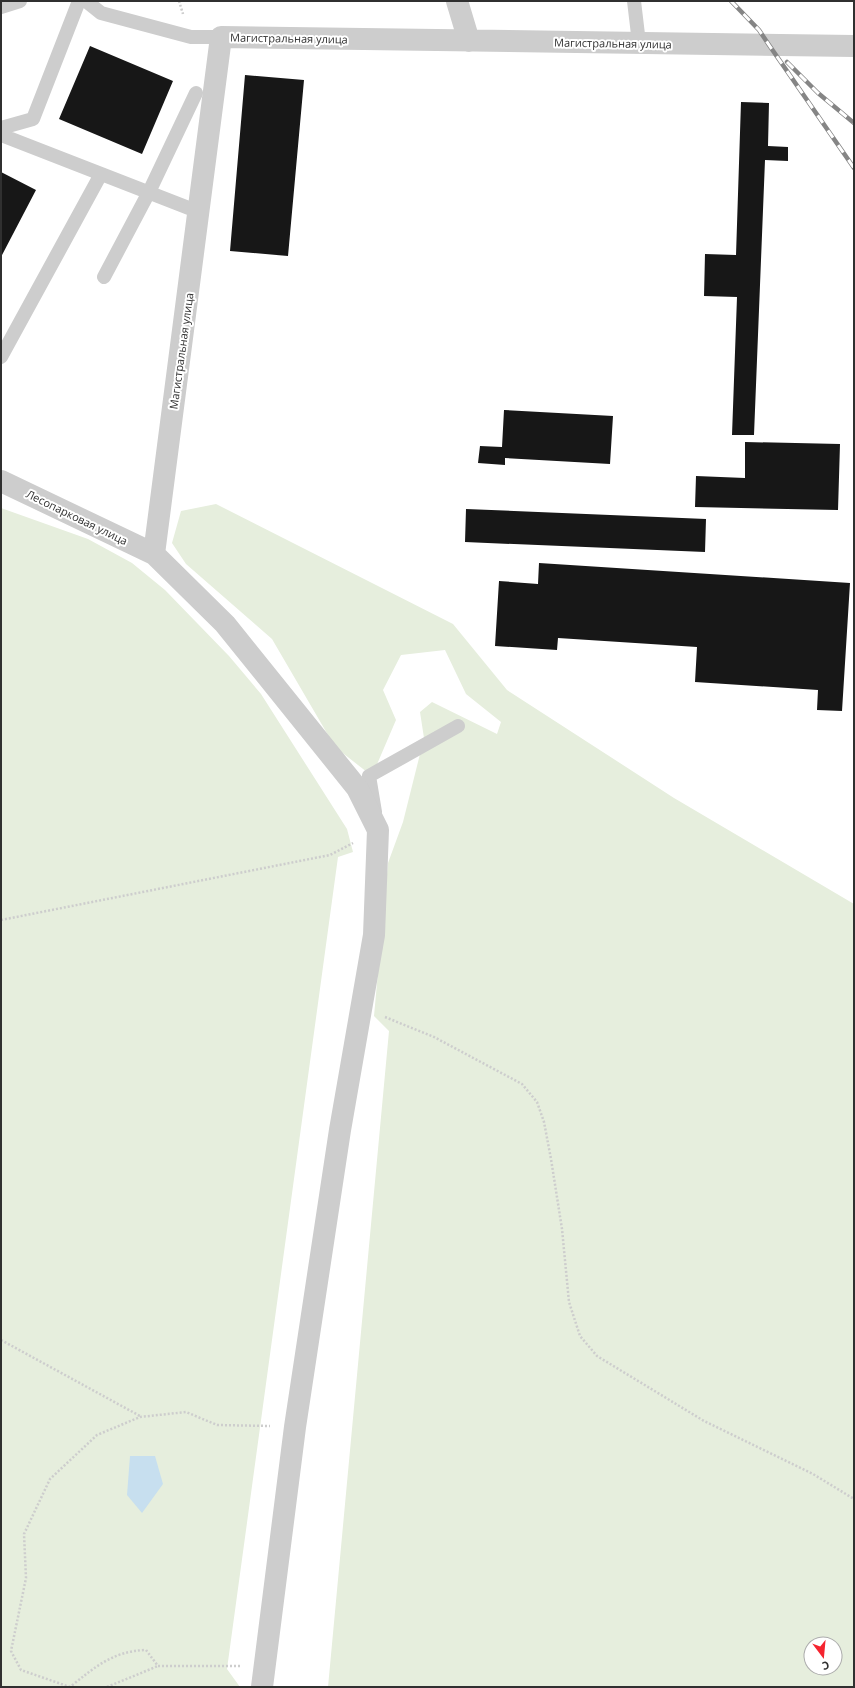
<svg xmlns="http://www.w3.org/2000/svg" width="855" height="1688" viewBox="0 0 855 1688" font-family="'Open Sans',sans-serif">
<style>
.green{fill:#e6eedd;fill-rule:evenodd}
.water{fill:#c7dfef}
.building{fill:#171717}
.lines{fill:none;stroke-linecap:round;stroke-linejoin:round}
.path{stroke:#cdcdcd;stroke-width:2.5;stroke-dasharray:2 2;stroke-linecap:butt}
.lane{stroke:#cdcdcd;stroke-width:14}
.street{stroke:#cdcdcd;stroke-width:22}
.rail-casing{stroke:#858585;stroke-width:4.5}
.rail{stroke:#fff;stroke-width:3;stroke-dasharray:9;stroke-linecap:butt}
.labels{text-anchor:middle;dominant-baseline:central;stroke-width:4;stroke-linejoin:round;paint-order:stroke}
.street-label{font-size:11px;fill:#303030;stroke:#fff}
</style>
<rect width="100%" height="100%" fill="#fff"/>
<path class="green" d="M216 504 453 624 507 690 674 798 854 904V1687H328L389 1031 374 1016 388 863 403 822 424 738 420 712 432 702 497 734 501 722 466 694 445 650 401 655 383 690 396 720 372 776 335 747 272 639 186 564 172 543 181 511ZM811 1644H835V1668H811Z
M1 508 88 539 132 563 165 590 229 656 261 694 347 829 353 852 338 857 227 1669 240 1687H1Z"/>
<path class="water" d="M130 1456H155L163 1484 142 1513 127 1495Z"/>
<path class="building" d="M90 46 173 81 142 154 59 119Z
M245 75 304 80 288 256 230 251Z
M741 102 769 103 768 146 788 147V161L765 160 754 435H732L737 297 704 296 705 254 736 255Z
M1 172 36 190 1 257Z
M504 410 613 416 610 464 505 458V465L478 463 480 446 502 447Z
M745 442 840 444 838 510 695 507 696 476 745 478Z
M466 509 706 519 705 552 465 542Z
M539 563 850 583 842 711 817 710 818 690 695 682 697 647 558 638 557 650 495 646 499 581 538 584Z"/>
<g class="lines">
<path class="path" d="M179 1 183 14
M1 920 330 855 353 843
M385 1017 434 1037 522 1084 537 1102 544 1122 551 1159 562 1229 569 1302 580 1336 597 1356 704 1421 813 1474 854 1499
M1 1340 140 1416
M240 1666H158L146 1650C113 1651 95 1667 70 1687L21 1670 11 1651 26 1578 24 1534 50 1479 97 1435 140 1417 186 1412 217 1425 270 1426
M107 1687 158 1666"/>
<path class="lane" d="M86 1 101 13 191 37H221
M634 1 639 43
M1 7 20 1
M1 128 33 119 79 1
M1 135 199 212
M104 277 149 192 196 93
M1 357 101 174
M375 812 369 776 458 726"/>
<path class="street" d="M457 1 469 41
M1 481 154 554 225 624 357 788 378 830 374 935 340 1130 295 1427 262 1687
M154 554 221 37 854 46"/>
<g class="rail-casing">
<path id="rail" d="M731 1 759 30 769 45 854 168
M787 62 818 93 854 123"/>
</g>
<use href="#rail" class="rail"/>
</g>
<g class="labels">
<g class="street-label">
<text transform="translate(289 38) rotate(1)">Магистральная улица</text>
<text transform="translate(613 43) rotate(1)">Магистральная улица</text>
<text transform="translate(181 351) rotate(-82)">Магистральная улица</text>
<text transform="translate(77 517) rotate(26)">Лесопарковая улица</text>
</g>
</g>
<rect width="855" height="1688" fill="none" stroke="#303030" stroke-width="4"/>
<g transform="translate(823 1656) rotate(164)"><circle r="19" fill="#ffffff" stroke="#acacac"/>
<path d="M0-3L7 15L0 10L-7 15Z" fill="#f5242f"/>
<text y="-6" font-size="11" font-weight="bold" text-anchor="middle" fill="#303030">С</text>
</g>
</svg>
